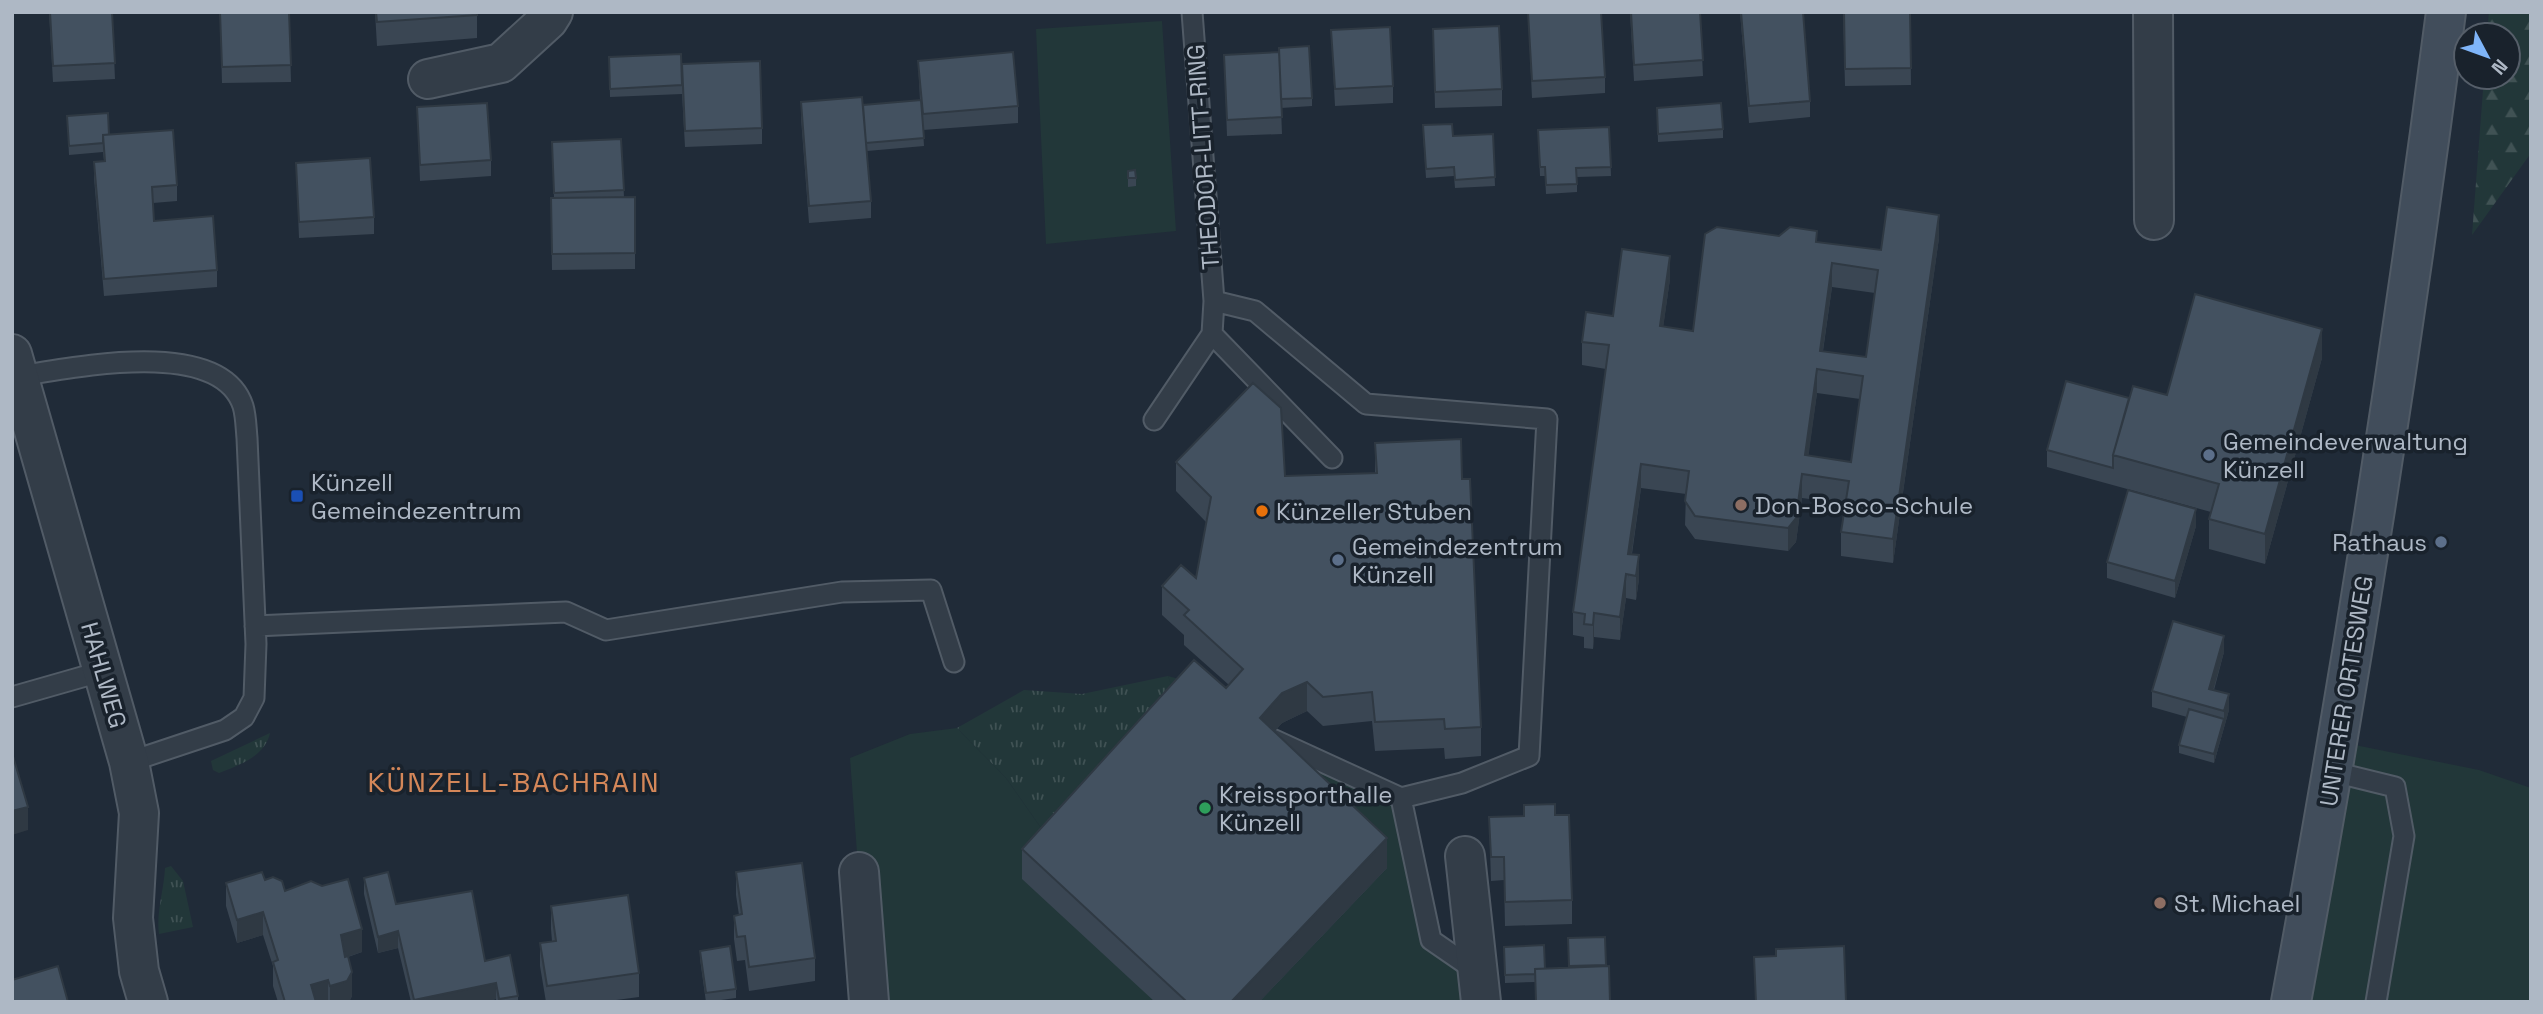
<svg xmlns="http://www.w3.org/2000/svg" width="2543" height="1014" viewBox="0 0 2543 1014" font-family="'Space Grotesk',sans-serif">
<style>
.grass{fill:url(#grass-tufts)}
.forest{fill:url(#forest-firs)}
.park{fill:#223739}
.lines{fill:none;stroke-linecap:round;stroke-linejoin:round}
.service-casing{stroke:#515b66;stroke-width:23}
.minor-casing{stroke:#515b66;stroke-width:42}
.secondary-casing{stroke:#515b66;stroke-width:42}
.service{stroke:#333d48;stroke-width:19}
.minor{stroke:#333d48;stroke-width:38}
.secondary{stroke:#414d5b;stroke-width:38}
.wall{fill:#3a4653;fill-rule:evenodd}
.shaded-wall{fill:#2f3943}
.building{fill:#435160;stroke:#2f3943;stroke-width:2;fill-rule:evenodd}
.service-dot{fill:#5c6f8a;stroke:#19222c;stroke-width:2.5}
.transit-dot{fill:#1a4fb4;stroke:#19222c;stroke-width:2.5}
.education-dot{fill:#8d6e63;stroke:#19222c;stroke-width:2.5}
.food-dot{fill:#e8710a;stroke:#19222c;stroke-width:2.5}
.leisure-dot{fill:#2e9e5b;stroke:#19222c;stroke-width:2.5}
.labels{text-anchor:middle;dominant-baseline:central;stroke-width:7;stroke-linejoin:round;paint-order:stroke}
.street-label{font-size:24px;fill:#aeb8c5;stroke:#19222c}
.poi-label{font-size:24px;fill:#aeb8c5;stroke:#19222c;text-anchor:start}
.quarter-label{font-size:28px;letter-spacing:2px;fill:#d48759;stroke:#19222c}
</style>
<defs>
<pattern id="grass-tufts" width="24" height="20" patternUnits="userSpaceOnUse" patternTransform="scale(1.75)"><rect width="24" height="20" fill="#223739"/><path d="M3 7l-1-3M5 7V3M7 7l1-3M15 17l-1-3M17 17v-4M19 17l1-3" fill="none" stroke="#405254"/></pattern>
<pattern id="forest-firs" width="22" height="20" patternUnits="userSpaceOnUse" patternTransform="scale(1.75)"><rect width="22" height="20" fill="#223739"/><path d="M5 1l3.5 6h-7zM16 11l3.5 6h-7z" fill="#405254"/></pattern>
</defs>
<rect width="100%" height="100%" fill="#202b38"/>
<path class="grass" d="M1168 676 1177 696 1046 835 1006 778 957 728 1024 690 1082 694Z
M270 733C265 756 240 765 219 773L213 770 211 761Z
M171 866 183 881 193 927 159 934C156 912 164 890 165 868Z"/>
<path class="forest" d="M2489 12H2531V153L2472 235 2484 77H2508V35H2487Z"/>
<path class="park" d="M1162 21 1176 231 1046 244 1036 29Z
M1168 676 1212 688 1269 738 1401 798 1431 940 1480 973 1482 1002H868L850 758 910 734 957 728 1006 778 1046 835 1176 697Z
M2340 742 2479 770 2531 788V1002H2291Z"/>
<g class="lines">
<g class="service-casing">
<path id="service" d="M1192 12 1214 301 1212 334 1332 458
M1214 301 1255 311 1366 404 1547 419 1529 756 1462 783 1401 798
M19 376C72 368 220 336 243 406 246 416 246 428 247 438L256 644 254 698 244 717 225 730 129 762
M1154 420 1212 334
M255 626 566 612 606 630 842 592 931 590 954 662
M12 697 103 671
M1270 738 1401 798 1431 940 1476 971
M2334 772 2395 787 2404 836 2376 1002"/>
</g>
<g class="minor-casing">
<path id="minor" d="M2153 12 2154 220
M428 79 501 63 548 20 553 12
M12 354 129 762 139 813 133 918 139 971 148 1002
M1465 856 1481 1002
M859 872 869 1002"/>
</g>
<g class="secondary-casing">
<path id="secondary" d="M2291 1002C2352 673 2403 344 2446 12"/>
</g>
<use href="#service" class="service"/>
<use href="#minor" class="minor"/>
<use href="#secondary" class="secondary"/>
</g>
<path class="wall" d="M49 12H112L115 79 53 82Z
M220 12H289L291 82 222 83Z
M375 12H477V38L377 46Z
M1528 12 1605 77V93L1532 98Z
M1630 12H1700L1703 76 1634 81Z
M1740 12H1803L1810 101V117L1749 123Z
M1843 12H1910L1911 85 1845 86Z
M1433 29 1502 89V106L1435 108Z
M1331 30 1393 86V103L1335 106Z
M1224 55 1312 98V106L1281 108 1282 134 1227 136Z
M609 57 682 64 762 128V144L685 147 682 94 610 97Z
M918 61 1018 106V123L923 130 924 146 867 151 871 201V218L809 223 801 118V102L863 105 920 100Z
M417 107 491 160V176L420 181Z
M1657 108 1723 129V138L1658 142Z
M67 116 109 135 177 185V201L153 203 154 221 217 270V287L104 296 94 178V162L104 161 103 152 69 155Z
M1609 127 1611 176 1577 177V192L1546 194 1545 176H1540L1538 130Z
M1423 134 1453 136 1493 134 1495 186 1455 188 1454 176 1426 178Z
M621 139 624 197H635V269L552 270 551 198H554L552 142Z
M296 163 374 217V234L299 238Z
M1128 171 1136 178V186L1128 187Z
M1939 238 1893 563 1841 556V532L1846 504 1802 498 1796 542 1788 551 1695 539 1685 525 1686 494 1641 488 1632 554 1639 579 1636 600 1626 598 1620 640 1594 637 1593 649 1584 648V637L1573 635V612L1606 369 1582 365V342L1613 316 1670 279 1663 327 1693 331 1817 242 1881 250ZM1832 287 1875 293 1866 357 1823 351ZM1817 393 1860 399 1851 462 1808 456Z
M2322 358 2265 564 2209 549V519L2211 512 2047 467V450L2129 398 2167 395Z
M1375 443 1462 479 1481 727V756L1445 759 1444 748 1375 751 1372 721 1323 726 1307 711 1282 723 1274 732 1387 868 1259 1002H1155L1022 879V849L1229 685 1184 645V635L1162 615V586L1196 578 1206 522 1176 491V462L1285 476 1375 473Z
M2196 526 2175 598 2107 578V562Z
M2224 652 2214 690 2229 710 2214 763 2179 753V745L2187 717 2152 707V691Z
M1555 815 1572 900V924L1505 926 1504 880 1491 881 1489 817Z
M736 872 815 958V981L749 991 745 960 737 961 734 939V916L739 915 736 895Z
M364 878 396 904 485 961 518 996V1002H496V999L484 1002H411L398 948 378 953 364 894Z
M265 880 285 891 362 952 348 957 352 996 349 1002H278L273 986V966L263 935 237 943 226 906V883Z
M551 906 639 973V997L601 1002H546L540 966V943L552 941 551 929Z
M1605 937 1606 966 1610 1002H1536L1535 982 1505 983 1504 947 1545 969 1569 968 1568 938Z
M700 951 736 989V998L706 1002 700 959Z"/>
<path class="shaded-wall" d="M1939 215V238L1893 563V539Z
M1670 256V279L1660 350V326Z
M1832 263V287L1820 370V351Z
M2322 329V358L2265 564V534Z
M1817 369V393L1806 475 1805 455Z
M1641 464V488L1628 578V554Z
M1802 474V498L1796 542 1788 551V528Z
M2196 509V526L2175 598V581Z
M1639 555V579L1636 600V576Z
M1626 574V598L1620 640V617Z
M1594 613V637L1593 649V625Z
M2224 636V652L2209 705V689Z
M1307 682V711L1282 723 1260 748V718L1282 693Z
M2229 694V710L2214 763V754L2224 719V711Z
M28 807V830L12 835V811Z
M1387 838V868L1259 1002H1231Z
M263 912V935L237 943V920Z
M362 929V952L341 959V935Z
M398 931V948L378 953V937Z
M352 972V996L349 1002H330V986Z
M328 980V1002H311V985Z
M496 983V999L484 1002H414V1000Z"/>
<path class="building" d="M50 12H112L115 63 53 66Z
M220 12H289L291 65 222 67Z
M376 12H477V15L377 22Z
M1528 12H1601L1605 77 1532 81Z
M1631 12H1700L1703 60 1634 65Z
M1741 12H1803L1810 101 1749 106Z
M1844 12H1910L1911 68 1845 69Z
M1499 26 1502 89 1435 92 1433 29Z
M1390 27 1393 86 1335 89 1331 30Z
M1309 46 1312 98 1281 99 1279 48Z
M1013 52 1018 106 923 114 918 61Z
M1279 52 1282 117 1227 120 1224 55Z
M681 54 682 85 610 89 609 57Z
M760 61 762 128 685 131 682 64Z
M862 97 871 201 809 206 801 102Z
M921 100 924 138 866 143 863 105Z
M487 103 491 160 420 165 417 107Z
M1721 103 1723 129 1658 134 1657 108Z
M108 113 109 135H103V143L69 146 67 116Z
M1452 124 1453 136 1493 134 1495 177 1455 180 1454 167 1426 169 1423 125Z
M1609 127 1611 167 1576 168 1577 184 1546 185 1545 167H1540L1538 130Z
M173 130 177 185 152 187 154 221 213 216 217 270 104 279 94 162 105 161 103 135Z
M621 139 624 190 554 193 552 142Z
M370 158 374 217 299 222 296 163Z
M1135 170 1136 178H1128V171Z
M635 197V253L552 254 551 198Z
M1887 207 1939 215 1893 539 1841 532 1849 481 1802 474 1796 518 1788 528 1695 516 1685 501 1689 471 1641 464 1628 554 1639 555 1636 576 1626 574 1620 617 1594 613 1593 625 1584 624 1585 614 1573 612 1609 345 1582 342 1586 312 1613 316 1622 249 1670 256 1660 326 1693 331 1705 234 1717 227 1779 236 1790 227 1817 231 1816 242 1881 250ZM1832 263 1878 270 1866 357 1820 351ZM1817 369 1863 376 1851 462 1805 455Z
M2195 294 2322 329 2265 534 2209 519 2219 484 2113 455 2133 386 2167 395Z
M2066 381 2129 398 2113 455V468L2047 450Z
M1253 383 1281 408 1285 476 1377 473 1375 443 1461 439 1462 479H1470L1481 727 1445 729 1444 719 1375 722 1372 692 1323 697 1307 682 1282 693 1260 718 1387 838 1231 1002H1187L1022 849 1194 660 1226 688 1243 669 1184 615 1189 610 1162 586 1181 565 1196 578 1211 497 1176 462Z
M2128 490 2196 509 2175 581 2107 562Z
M2173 621 2224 636 2209 689 2229 694 2224 711 2152 691Z
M2189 709 2224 719 2214 754 2179 745Z
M12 753 28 807 12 811Z
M1555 804V815H1569L1572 900 1505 902 1504 857H1491L1489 817 1524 816V805Z
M802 863 815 958 749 967 745 936 737 937 734 916 742 914 736 872Z
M262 872 265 880 273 877 282 881 285 891 311 881 322 886 348 879 362 929 341 935 345 957 348 956 352 972 347 981 330 986 328 980 311 985 316 1002H285L273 962 278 960 263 912 237 920 226 883Z
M388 872 396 904 472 891 485 961 510 955 518 996 499 999 496 983 414 1000 398 931 378 937 364 878Z
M628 895 639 973 547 986 540 943 556 941 551 906Z
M1605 937 1606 965 1569 966 1568 938Z
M1544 945 1545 969H1535V974L1505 975 1504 947Z
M730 946 736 989 706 993 700 951Z
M1844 946 1846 1002H1756L1754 957 1776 956V949Z
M58 966 68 1002H12V980Z
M1609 966 1610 1002H1536L1535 969Z"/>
<g class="service-dot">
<circle cx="2209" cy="455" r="7"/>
<circle cx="2441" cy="542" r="7"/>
<circle cx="1338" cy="560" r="7"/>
</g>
<rect class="transit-dot" x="290" y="489" width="14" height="14" rx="3.5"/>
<g class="education-dot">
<circle cx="1741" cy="505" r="7"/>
<circle cx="2160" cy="903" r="7"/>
</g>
<circle class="food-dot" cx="1262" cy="511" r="7"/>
<circle class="leisure-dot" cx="1205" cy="808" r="7"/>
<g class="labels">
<g class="street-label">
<text transform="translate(1203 157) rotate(-94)">THEODOR-LITT-RING</text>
<text transform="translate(104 675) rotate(74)">HAHLWEG</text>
<text transform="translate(2346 691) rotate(-81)">UNTERER ORTESWEG</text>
</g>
<g class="poi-label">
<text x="2223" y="441">Gemeindeverwaltung<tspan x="2223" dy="28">Künzell</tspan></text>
<text x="311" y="482">Künzell<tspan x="311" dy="28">Gemeindezentrum</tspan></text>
<text x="1755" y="505">Don-Bosco-Schule</text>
<text x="1276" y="511">Künzeller Stuben</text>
<text x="2427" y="542" text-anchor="end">Rathaus</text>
<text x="1352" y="546">Gemeindezentrum<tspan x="1352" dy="28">Künzell</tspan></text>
<text x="1219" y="794">Kreissporthalle<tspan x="1219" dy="28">Künzell</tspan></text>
<text x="2174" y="903">St. Michael</text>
</g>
<g class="quarter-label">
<text x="514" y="782">KÜNZELL-BACHRAIN</text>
</g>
</g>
<rect width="2543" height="1014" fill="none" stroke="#aeb8c5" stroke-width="28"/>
<g transform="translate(2487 56) rotate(131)"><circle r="33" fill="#19222c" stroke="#555e69" stroke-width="2"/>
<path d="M0-5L12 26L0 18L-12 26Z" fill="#7fb5f9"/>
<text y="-10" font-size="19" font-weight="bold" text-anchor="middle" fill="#aeb8c5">N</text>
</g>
</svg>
